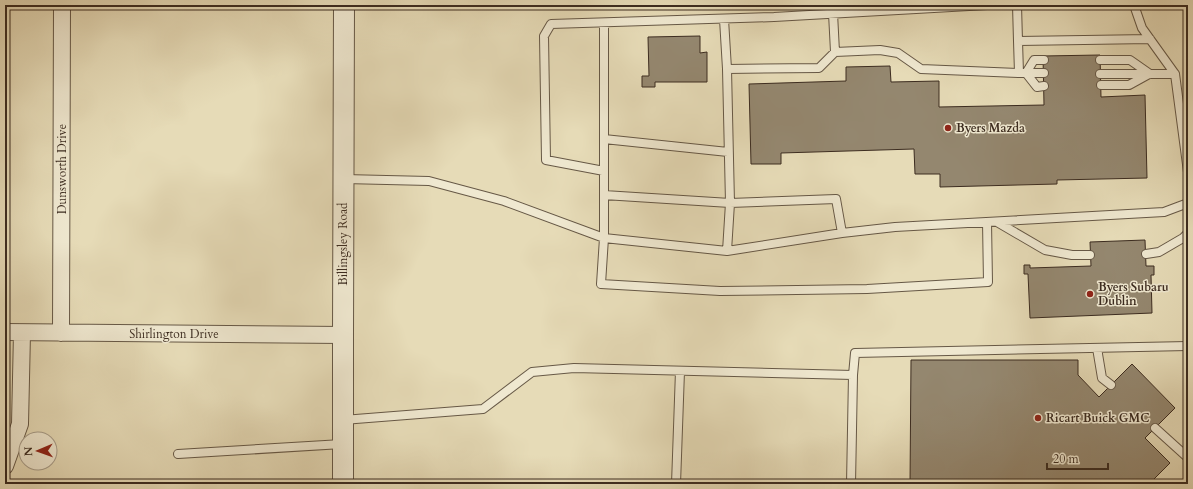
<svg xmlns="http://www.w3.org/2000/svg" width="1193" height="489" viewBox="0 0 1193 489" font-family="Cardo,serif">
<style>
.building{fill:#94876f;stroke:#3c2c20}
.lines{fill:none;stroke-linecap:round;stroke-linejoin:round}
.service-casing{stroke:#665846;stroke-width:10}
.minor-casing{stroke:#665846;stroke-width:18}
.tertiary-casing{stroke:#665846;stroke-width:22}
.service{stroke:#efe8d0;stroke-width:8}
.minor{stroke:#efe8d0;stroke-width:16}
.tertiary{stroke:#efe8d0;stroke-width:20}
.poi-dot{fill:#8f2418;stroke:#efe8d0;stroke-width:1.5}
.labels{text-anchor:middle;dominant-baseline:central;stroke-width:3;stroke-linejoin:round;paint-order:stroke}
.poi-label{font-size:12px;font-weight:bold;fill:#3c2c20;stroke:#efe8d0;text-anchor:start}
.street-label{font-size:12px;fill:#3c2c20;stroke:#efe8d0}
</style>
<rect width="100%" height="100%" fill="#e6dbb7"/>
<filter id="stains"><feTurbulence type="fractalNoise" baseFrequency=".005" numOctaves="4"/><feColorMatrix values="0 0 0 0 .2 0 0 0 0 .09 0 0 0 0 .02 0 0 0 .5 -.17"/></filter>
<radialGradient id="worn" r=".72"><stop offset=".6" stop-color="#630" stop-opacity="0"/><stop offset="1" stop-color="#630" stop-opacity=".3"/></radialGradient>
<path class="building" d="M700 36V53L707 52V82H655V87H642V76H649L648 37Z
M1100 55 1101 97 1145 95 1147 178 1057 180V184L940 187V174H915L914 149 781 153V164H751L749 84 846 81V67L890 66 891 82 939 81V107L1044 105 1043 56Z
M1145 240 1146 266H1154V275H1151L1152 313 1030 318 1028 274H1024V265H1030V268L1091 266 1090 242Z
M911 360H1078V375L1099 397 1132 364 1175 408 1145 438 1170 463 1149 484H910Z
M606 479 611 484H601Z"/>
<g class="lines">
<g class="service-casing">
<path id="service" d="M1017 5 1018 41 1150 39
M1134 5 1142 28 1175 74
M833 13 835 52
M604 23V238L601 284 720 291 867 289 988 282 987 222
M1018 41 1019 73
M1100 60H1130L1150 74
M727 69 819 68 835 52 880 50 898 53 921 69 1019 73H1044
M1026 73 1034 60H1044
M1026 73 1037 87 1044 86
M1100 74H1175L1188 172
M1101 85H1129L1149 74
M604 139 728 152
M604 171 546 160 544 36 551 24 774 17 987 5
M344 179 429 181 504 201 604 238 727 251 842 233 895 227 1164 212 1188 203
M604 195 730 203 727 69 724 19
M997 222 1045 250 1072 255H1090
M727 251 730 203 836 199 842 233
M1146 254 1159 252 1183 238 1188 233
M1097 348 1102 378 1111 385
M853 375 855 353 1188 346
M343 420 483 409 532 372 574 368 853 375 851 484
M1155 428 1186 456H1188
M178 454 342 444
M676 484 680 371"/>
</g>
<g class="minor-casing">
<path id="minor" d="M5 332 343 335
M61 333 62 5
M5 466 20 424 22 333"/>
</g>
<g class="tertiary-casing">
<path id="tertiary" d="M343 484V335L344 5"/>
</g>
<use href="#service" class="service"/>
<use href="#minor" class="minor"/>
<use href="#tertiary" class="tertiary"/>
</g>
<g class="poi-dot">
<circle cx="948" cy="128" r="4"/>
<circle cx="1090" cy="294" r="4"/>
<circle cx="1038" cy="418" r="4"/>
</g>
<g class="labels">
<g class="poi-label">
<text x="956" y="128">Byers Mazda</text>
<text x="1098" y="287">Byers Subaru<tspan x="1098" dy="14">Dublin</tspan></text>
<text x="1046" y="418">Ricart Buick GMC</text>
</g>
<g class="street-label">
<text transform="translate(62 169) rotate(-90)">Dunsworth Drive</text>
<text transform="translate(343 244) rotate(-90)">Billingsley Road</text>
<text x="174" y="334">Shirlington Drive</text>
</g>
</g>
<rect width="1193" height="489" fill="none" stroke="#e6dbb7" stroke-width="20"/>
<rect x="6" y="6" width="1181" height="477" fill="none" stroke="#3c2c20" stroke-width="2"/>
<rect x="10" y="10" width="1173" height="469" fill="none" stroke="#3c2c20"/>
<g transform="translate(38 451) rotate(268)"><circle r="19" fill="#efe8d0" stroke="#a79d8a"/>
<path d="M0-3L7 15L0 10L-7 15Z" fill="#8f2418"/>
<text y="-6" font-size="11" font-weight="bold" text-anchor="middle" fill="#3c2c20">N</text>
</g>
<path d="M1047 463v6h61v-6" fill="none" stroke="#3c2c20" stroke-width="2"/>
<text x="1053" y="463" font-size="12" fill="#3c2c20" stroke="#efe8d0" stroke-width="3" paint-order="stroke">20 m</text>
<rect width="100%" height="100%" filter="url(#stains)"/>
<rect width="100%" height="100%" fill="url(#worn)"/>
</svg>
